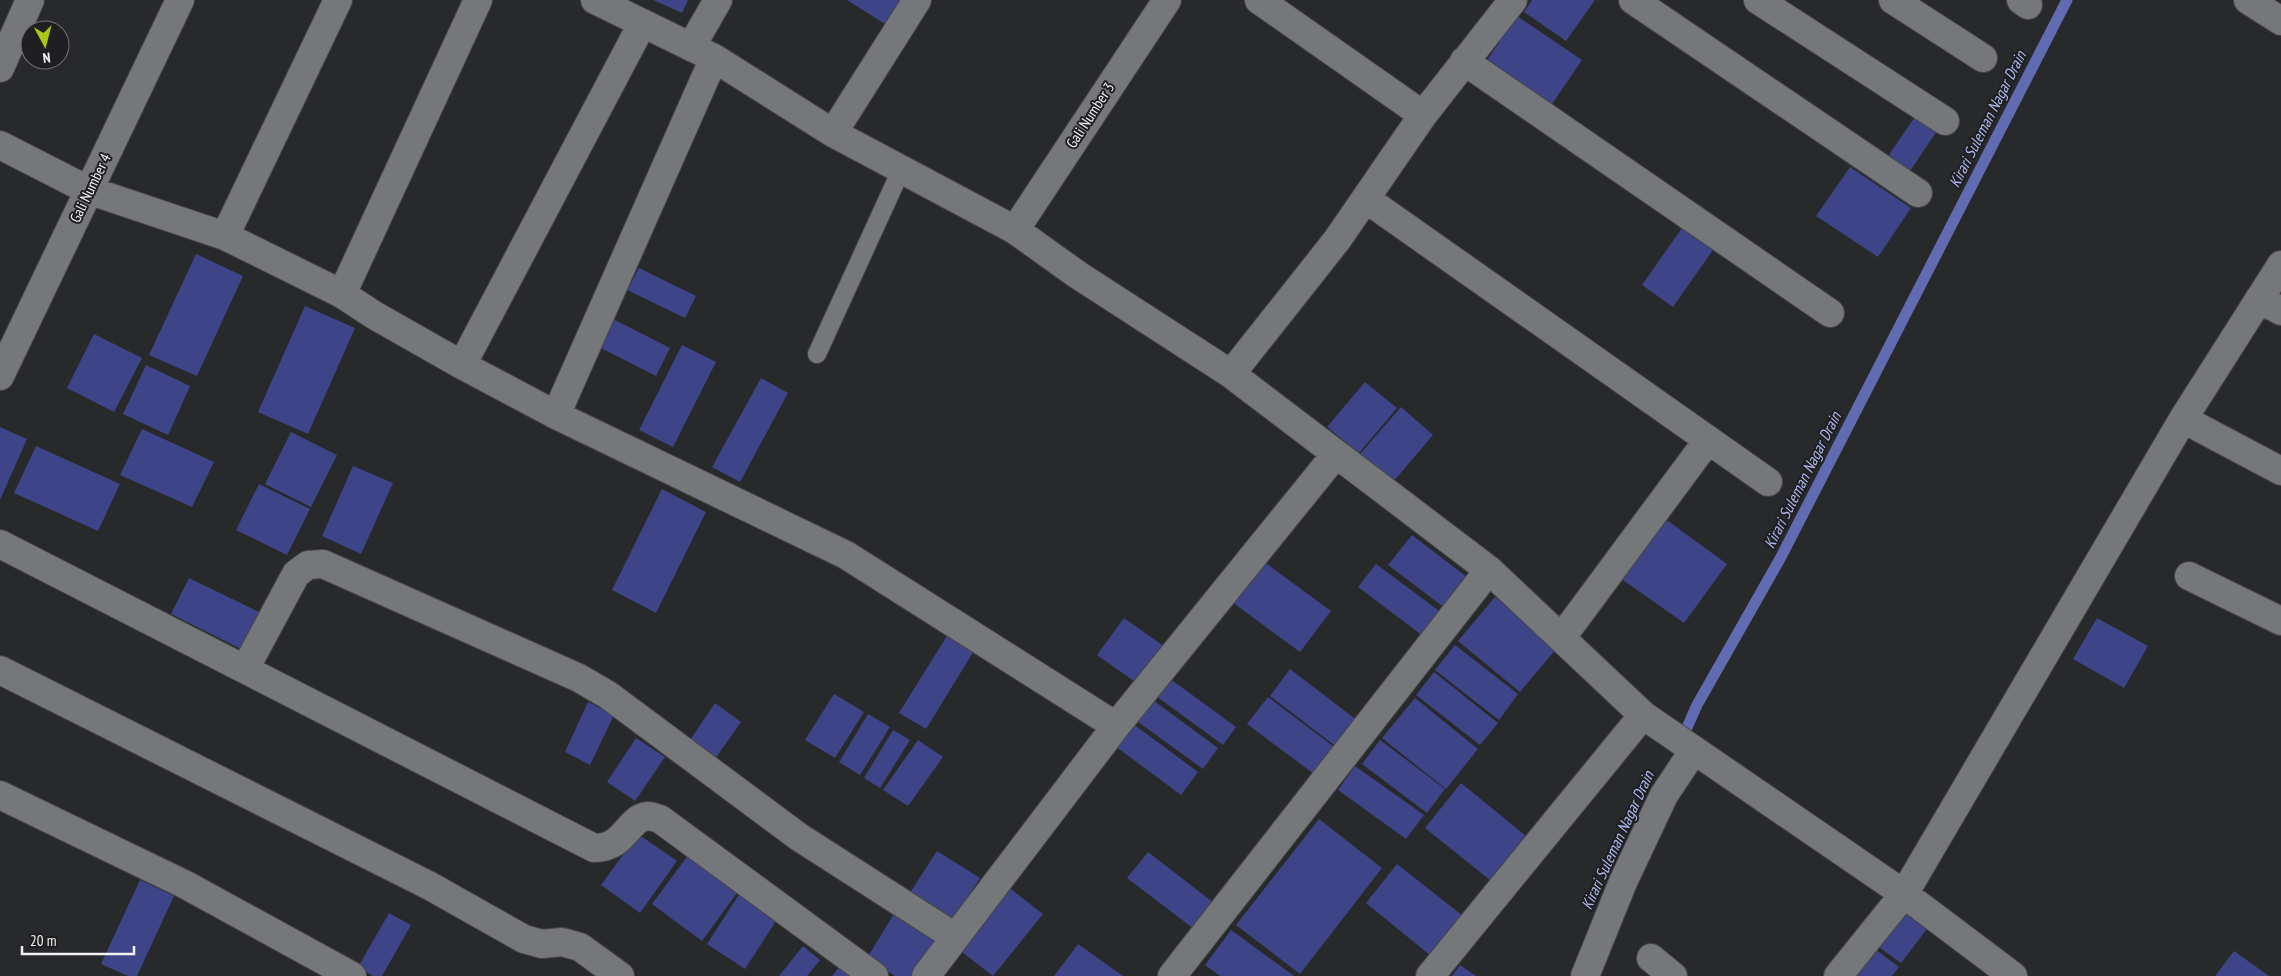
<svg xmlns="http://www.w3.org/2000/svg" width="2281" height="976" viewBox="0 0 2281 976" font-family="'PT Sans Narrow',sans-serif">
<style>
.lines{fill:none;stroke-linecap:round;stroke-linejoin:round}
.stream{stroke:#616bb2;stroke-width:11}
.building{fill:#3e4488}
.lane-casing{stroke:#474749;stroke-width:20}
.street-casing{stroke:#474749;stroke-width:30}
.lane{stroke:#76777a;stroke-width:18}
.street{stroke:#76777a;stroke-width:28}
.labels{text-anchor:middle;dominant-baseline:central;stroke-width:4;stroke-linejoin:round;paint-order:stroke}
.street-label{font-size:15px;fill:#f3f3f5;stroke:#1f1f21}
.water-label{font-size:16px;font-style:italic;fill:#afbaf5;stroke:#1f1f21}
</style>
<rect width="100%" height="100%" fill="#28292b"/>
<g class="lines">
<path class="stream" d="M1681 741 1697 705 1781 557 2067 0"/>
</g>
<path class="building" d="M653 0H688L682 13Z
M847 0H901L885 24Z
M1532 0H1595L1566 41 1524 12Z
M1517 16 1582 60 1548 110 1483 66Z
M1919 111 1941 125 1906 177 1884 162Z
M1850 167 1911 208 1878 257 1816 216Z
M1684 225 1715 247 1673 307 1642 285Z
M196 254 243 276 197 376 149 355Z
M639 268 696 296 685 318 627 290Z
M305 306 355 328 308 434 258 412Z
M613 319 670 348 656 376 599 347Z
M94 334 142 358 114 412 67 388Z
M682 345 716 362 673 447 639 430Z
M146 365 190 386 168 435 123 414Z
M761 378 788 393 740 482 712 467Z
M1365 382 1397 408 1359 453 1327 427Z
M1401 407 1433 435 1393 482 1360 454Z
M0 427 27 439 0 500Z
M142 429 214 462 192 507 120 475Z
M291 432 337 455 311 507 265 484Z
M36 446 120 484 98 531 14 493Z
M353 466 393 483 361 554 322 536Z
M259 484 310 509 287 555 236 530Z
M662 489 706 512 656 613 612 590Z
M1664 518 1727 564 1684 623 1620 578Z
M1412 535 1472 581 1449 611 1388 565Z
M1263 561 1331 611 1300 652 1232 602Z
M1376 564 1446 616 1427 639 1358 587Z
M189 578 261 613 243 650 171 614Z
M1495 597 1557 648 1520 692 1458 641Z
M1124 618 1165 647 1138 684 1097 655Z
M2097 618 2148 646 2124 688 2073 659Z
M950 631 977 646 926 729 899 713Z
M1455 645 1518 694 1499 720 1435 670Z
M1290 669 1358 721 1338 748 1270 696Z
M1434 672 1498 723 1480 745 1416 695Z
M1169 678 1236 727 1223 745 1156 696Z
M834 694 864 712 835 758 805 740Z
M1268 697 1338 750 1318 777 1247 724Z
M1150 698 1218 748 1203 769 1134 719Z
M1415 698 1478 749 1446 789 1382 738Z
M588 702 614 715 590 765 565 752Z
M715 703 741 722 710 766 684 749Z
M868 714 890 727 860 775 839 762Z
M1132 723 1198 772 1181 795 1115 746Z
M893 730 910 740 880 788 864 778Z
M636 738 665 757 635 801 607 782Z
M918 740 943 757 908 806 883 790Z
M1380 740 1445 789 1427 813 1362 764Z
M1355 766 1424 815 1406 839 1338 790Z
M1461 783 1526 836 1490 880 1425 828Z
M1319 819 1382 868 1300 974 1236 925Z
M638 834 677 861 640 913 601 885Z
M937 851 980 878 947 929 904 902Z
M1148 852 1214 903 1194 929 1127 878Z
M689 854 739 890 702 941 652 904Z
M1397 864 1463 916 1431 956 1366 903Z
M140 880 174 896 137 976H128L101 964Z
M1007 886 1043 914 993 976 958 949Z
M740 893 778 918 745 969 707 944Z
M897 909 938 935 912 976H895L867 958Z
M1899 909 1927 929 1901 963 1873 943Z
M389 913 411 925 382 976H373L358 967Z
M1231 930 1294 976H1220L1205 965Z
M1078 944 1123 976H1054Z
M803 946 820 960 807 976H779Z
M1871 946 1899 967 1892 976H1848Z
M2234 951 2269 976H2215Z
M841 965 856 976H832Z
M1460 965 1476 976H1452Z"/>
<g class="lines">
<g class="lane-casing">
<path id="lane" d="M817 354 902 168"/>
</g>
<g class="street-casing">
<path id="street" d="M595 0 714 58 833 133 1015 230 1078 275 1231 374 1489 570 1643 715 1904 894 2013 976
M1259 0 1423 115
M1633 0 1918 193
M1758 0 1945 121
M1893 0 1983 58
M2021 0 2028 5
M2248 0 2281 21
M691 47 718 0
M1464 61 1830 313
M0 68 30 0
M833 133 917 0
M0 145 88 190 225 236 342 294 374 315 462 365 556 415 846 555 1116 726
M1366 199 1768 482
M1015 230 1167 0
M225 236 338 0
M342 294 478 0
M2259 299 2281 311
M462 365 642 24
M1231 374 1337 240 1423 115 1513 0
M0 376 180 0
M556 415 714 58
M2183 419 2281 471
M0 544 594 848C626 848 627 818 648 816 651 816 656 818 660 819L874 976
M2189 576 2281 621
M1562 637 1708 440
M245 669 296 574 308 565 323 564 579 678 608 695 799 837 955 937
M0 670 430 886 524 939 542 944 562 942 580 947 620 976
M0 795 186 885 352 976
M1651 958 1673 976
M926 976 1116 726 1336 454
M1172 976 1489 570
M1430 976 1643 715
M1585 976 1623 882 1664 795 1694 750
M1838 976 1904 894 2183 419 2281 265"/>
</g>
<use href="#lane" class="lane"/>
<use href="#street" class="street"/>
</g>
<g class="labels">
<g class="street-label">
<text transform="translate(1090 115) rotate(-57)">Gali Number 3</text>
<text transform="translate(90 188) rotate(-64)">Gali Number 4</text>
</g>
<g class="water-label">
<text transform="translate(1987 119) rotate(-63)">Kirari Suleman Nagar Drain</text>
<text transform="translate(1802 480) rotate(-63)">Kirari Suleman Nagar Drain</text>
<text transform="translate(1617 840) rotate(-65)">Kirari Suleman Nagar Drain</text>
</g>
</g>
<g transform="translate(45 45) rotate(173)"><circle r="24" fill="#1f1f21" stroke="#747476"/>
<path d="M0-4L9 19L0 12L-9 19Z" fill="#abc614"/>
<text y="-8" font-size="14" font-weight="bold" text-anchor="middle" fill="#f3f3f5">N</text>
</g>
<path d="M22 946v8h112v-8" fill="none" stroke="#f3f3f5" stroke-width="2.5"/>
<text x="30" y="946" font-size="15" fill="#f3f3f5" stroke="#1f1f21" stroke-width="4" paint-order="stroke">20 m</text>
</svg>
